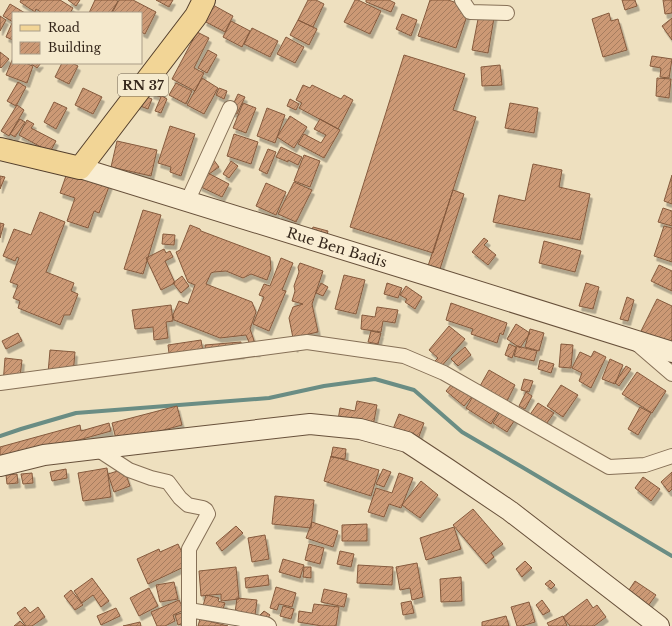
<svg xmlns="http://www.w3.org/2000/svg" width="672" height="626" viewBox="0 0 672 626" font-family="'Libre Baskerville',serif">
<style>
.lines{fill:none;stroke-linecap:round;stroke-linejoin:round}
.stream{stroke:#6a8d84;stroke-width:4}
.building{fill:url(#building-hatch);stroke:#855a3d;filter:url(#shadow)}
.street-casing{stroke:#867057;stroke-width:16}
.secondary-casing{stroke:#68513b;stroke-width:22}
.primary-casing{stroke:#543f2c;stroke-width:24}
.street{stroke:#f9edd2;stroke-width:14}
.secondary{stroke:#f9edd2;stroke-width:20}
.primary{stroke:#f2d596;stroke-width:22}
.labels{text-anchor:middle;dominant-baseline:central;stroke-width:3;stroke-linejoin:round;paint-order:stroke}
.shield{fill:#f5eace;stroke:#6f6251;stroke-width:1}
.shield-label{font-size:13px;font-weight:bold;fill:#36281c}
.street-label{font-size:14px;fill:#36281c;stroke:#f5eace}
</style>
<defs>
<pattern id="building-hatch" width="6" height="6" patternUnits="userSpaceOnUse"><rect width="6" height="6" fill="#cc9975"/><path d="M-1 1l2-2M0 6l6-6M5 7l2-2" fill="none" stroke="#a67d5f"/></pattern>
<filter id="shadow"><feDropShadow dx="2.5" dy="4.5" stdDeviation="0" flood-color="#0004"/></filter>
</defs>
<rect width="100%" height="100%" fill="#eee0bf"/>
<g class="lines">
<path class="stream" d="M0 436 21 429 76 413 269 398 324 386 375 379 414 390 462 432 522 467 672 556"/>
</g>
<path class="building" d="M21 0H60L73 8 70 13H42L36 9 35 12 20 2Z
M68 0H80L76 6Z
M95 0H116L118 1 111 13H89Z
M119 0H133L156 12 145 34 141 32V13H112Z
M156 0H173L169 7Z
M308 0H316L324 4 313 27 298 20Z
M355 0H358L381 11 370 34 344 22Z
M366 0H389L395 3 391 12 366 2Z
M430 0H448L470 7 456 48 418 36Z
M622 0H635L637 6 625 10Z
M663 0H672V13L665 14Z
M10 4 25 13H13V22L3 16Z
M213 5 233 16 225 32 204 21Z
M480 9 495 12 488 53 472 50Z
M609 13 611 21 618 19 627 50 603 57 592 19Z
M402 14 417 20 411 36 396 29Z
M0 16 6 20 0 31Z
M672 18V40L662 26Z
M298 20 317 29 309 45 290 35Z
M231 21 250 31 242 47 223 37Z
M12 23H13V40L6 37Z
M252 28 278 41 270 57 244 44Z
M197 32 209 38 194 68 204 73 195 91 172 79Z
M286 37 304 47 295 63 277 54Z
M208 50 217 55 207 73 198 68Z
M0 52 9 59 1 68 0 67Z
M404 55 465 74 453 110 476 117 433 253 350 227Z
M652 56 672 59 669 78 660 77 661 68 650 66Z
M13 58V63H25L33 66 27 83 6 75Z
M30 63H41L37 68Z
M62 63H72L78 66 69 84 55 77Z
M500 65 502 85 482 86 481 67Z
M202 78 218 88 204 114 187 105Z
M657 78 671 79 669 98 656 96Z
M18 82 26 87 16 106 7 101Z
M156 83 165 87 162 96 167 99 161 113 155 111 161 97 151 94Z
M176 83 192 91 186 104 169 95Z
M303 85 310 88 312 85 341 99 344 95 353 100 338 129 299 108 302 103 296 100Z
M83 88 102 97 93 114 75 105Z
M219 88 227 91 224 99 216 95Z
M139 94 152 99 148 109 135 104Z
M238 94 245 97 237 114 230 111Z
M290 99 299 104 296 110 287 106Z
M54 102 67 108 56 129 44 122Z
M243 103 256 108 246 133 233 128Z
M510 103 538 108 534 133 505 128Z
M17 105 24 110 9 136 1 131Z
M267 108 285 115 275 143 257 136Z
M290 116 307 127 294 148 277 137Z
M20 119 25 122 15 137 10 134Z
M320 119 340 130 324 158 298 144 304 134 321 143 326 135 314 129Z
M27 120 34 124 31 128 56 141 50 152 19 135Z
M170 126 195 134 181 176 170 172 171 167 158 163Z
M234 134 258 142 251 164 227 156Z
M117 141 157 150 151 176 111 167Z
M281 147 302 157 298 165 288 160V162L276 157Z
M268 149 276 152 267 174 259 170Z
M210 155 219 167 209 174 200 162Z
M304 155 320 161 310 187 294 181Z
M231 161 238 166 229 178 223 174Z
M533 164 562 170 559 187 590 194 580 240 493 222 499 195 525 201Z
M68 170 110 184 99 213 94 211 88 228 67 221 75 198 60 193Z
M206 172 229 184 222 197 199 186Z
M672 175V204L664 201Z
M0 176 5 177 0 189Z
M294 182 312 190 296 222 278 214Z
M266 183 286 192 276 215 256 206Z
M453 190 464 194 439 272 427 269Z
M663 208 672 211V226L658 222Z
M143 210 161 215 143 274 124 269Z
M40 212 65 222 46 272 74 283 71 291 78 294 70 315H64L60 325 18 308 20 301 13 298 18 285 10 282 19 258 17 257 15 261 3 256 14 229 31 235Z
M0 223 4 224 0 238Z
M190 225 200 229 201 231 270 257 271 269 267 280 251 274 243 278 226 271 214 272 211 273 206 284 252 302 256 312 250 329 258 352H253L246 335 220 338 174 320 173 315 179 301 188 304 195 285 188 282 176 252 180 250Z
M664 226 672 228V262L654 256Z
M313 227 328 231 325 242 310 238Z
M163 234 175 235 174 245 162 244Z
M484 238 488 241 484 245 496 255 488 265 472 252Z
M544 241 581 251 575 272 539 263Z
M164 249 166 253 170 251 173 257 165 261 175 283 161 290 146 258Z
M281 258 293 263 282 290 286 291 269 331 253 324 264 297 259 295 264 284 270 286Z
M300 263 323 271 312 304 318 332 300 336 295 348 289 318 293 307 303 304 292 301 295 291 294 286 299 272 298 267Z
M659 265 672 271V291L651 281Z
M344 275 365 280 356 314 335 309Z
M182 276 189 286 181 293 173 283Z
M321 283 328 287 323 296 316 293Z
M387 283 402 288 398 298 384 294Z
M586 283 599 287 593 309 579 306Z
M406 286 422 297 415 309 405 302 407 299 400 295Z
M627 297 634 300 628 321 620 319Z
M657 299 672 306V339L669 345 641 331Z
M451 303 507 323 503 335 500 333 497 343 471 334 473 329 446 320Z
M171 305 173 321 166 322 168 338 154 340 153 327 135 329 132 310Z
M377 307 398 310 395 323 383 321 381 332 361 329 362 315 375 317Z
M516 324 530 333 520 348 507 339Z
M449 326 465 339 440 368 433 363 438 358 429 350Z
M530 329 544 333 539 351 525 347Z
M371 331 381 333 378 344 368 342Z
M18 333 22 341 6 349 2 341Z
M201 340 204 357 170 362 168 345Z
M241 342 242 354 206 357 205 345Z
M509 344 516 347 512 358 505 355Z
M561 344 573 345 571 368 559 367Z
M517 346 537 351 534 361 514 356Z
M465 347 471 355 458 366 451 359Z
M50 350 75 352 73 375 48 373Z
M594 351 606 357 591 388 579 381 582 373 572 368 580 352 591 357Z
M5 358 22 360 20 377 3 384Z
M610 359 623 365 615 384 602 379Z
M540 360 554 364 551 373 538 369Z
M626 366 631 369 619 386 615 383Z
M489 370 515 385 507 401 480 386Z
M637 372 666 391 652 413 622 394Z
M457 378 475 393 464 406 446 391Z
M524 379 533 381 529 392 521 390Z
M561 385 578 395 563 417 547 406Z
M526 392 532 396 525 409 519 406Z
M475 393 500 409 491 424 466 408Z
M357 401 377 405 373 426 338 420 340 408 355 411Z
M538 403 554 413 544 427 529 416Z
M177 406 182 425 117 443 112 423Z
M640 407 651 413 638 435 628 429Z
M502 409 516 418 507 432 493 423Z
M399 414 424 423 418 439 393 429Z
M109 423 111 431 0 462V447L80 425 81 431Z
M333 447 346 449 345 459 331 457Z
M331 456 379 470 371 496 324 481Z
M107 468 111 497 83 501 78 473Z
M66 469 67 478 52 481 50 472Z
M124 469 130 486 114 492 108 474Z
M383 469 391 472 384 487 376 484Z
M672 472V489L669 492 661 482Z
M32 473 33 483 23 484 21 474Z
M399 473 413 478 401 508 389 504 384 517 368 512 376 488 392 493Z
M17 474 18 483 7 484 6 475Z
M643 477 660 489 651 501 635 488Z
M421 481 438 495 420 518 402 505Z
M275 496 314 500 311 528 272 524Z
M473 509 503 544 491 553 494 557 486 564 453 525Z
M312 522 338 531 333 547 306 538Z
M367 524V541H342V525Z
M236 526 243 533 222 551 216 543Z
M454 527 461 549 426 560 420 538Z
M265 535 269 559 252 562 248 538Z
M178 544 188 565 148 584 137 559 159 549 160 552Z
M309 544 324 548 320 564 305 560Z
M340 551 354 554 351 567 337 564Z
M283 559 304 565 300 578 279 572Z
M525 561 532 568 522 577 516 569Z
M417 563 423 597 412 600 410 588 400 590 396 567Z
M358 565 393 567 392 585 357 583Z
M236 567 239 599 221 601V594L201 596 199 571Z
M304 567H311V578L303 577Z
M268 575 269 585 246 588 245 578Z
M461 577 462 601 441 602 440 579Z
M92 578 109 601 101 607 93 595 82 603 74 591Z
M550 580 555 585 551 589 545 584Z
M635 581 656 595 645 610 625 596Z
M174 582 178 599 160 602 156 585Z
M276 587 296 593 292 607 279 604 277 610 270 608Z
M149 588 158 606 139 616 130 598Z
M324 589 347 594 344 607 321 602Z
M71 590 83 605 75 610 64 596Z
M206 595 219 598 218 601 225 603 222 612 203 606Z
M237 598 257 600 255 615 235 613Z
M587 599 593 608 597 605 606 617 594 626H570L563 617Z
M179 600 184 610 173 615 175 621 165 626H157L151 612Z
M542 600 550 611 543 615 536 605Z
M411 601 414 613 403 615 401 603Z
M529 602 535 622 522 626H517L511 607Z
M314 604 339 607 336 626H322L298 622 299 611 312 613Z
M283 606 294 609 291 619 280 616Z
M25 607 30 613 38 607 45 617 32 626H26L17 613Z
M116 608 120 616 101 625 97 616Z
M264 611 270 615 266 621 259 616Z
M182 613 185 623 178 625 175 615Z
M506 616 509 626H482V622Z
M563 616 567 626H549L547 623Z
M200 619 228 626H198Z
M20 621 25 626H14Z
M140 622 141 626H123Z"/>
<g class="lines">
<g class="street-casing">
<path id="street" d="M462 0 470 12 507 13
M187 202 230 108
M636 343 672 374
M0 383 307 342 404 356 444 373 609 467 645 465 672 456
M97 449 129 470 151 478 168 482 180 498 188 505 203 508 206 510 208 514 189 549V626
M189 610 236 618 266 624 269 626"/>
</g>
<g class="secondary-casing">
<g id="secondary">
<path id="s1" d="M80 168 439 279 672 352"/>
<path d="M0 466 44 455 162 441 310 424 360 429 407 442 448 469 510 511 659 626"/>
</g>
</g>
<g class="primary-casing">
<path id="primary" d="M0 149 80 168 196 16 204 0"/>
</g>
<use href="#street" class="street"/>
<use href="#secondary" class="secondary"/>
<use href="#primary" class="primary"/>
</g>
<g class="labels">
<rect class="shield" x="118" y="74" width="50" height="22" rx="3"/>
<g class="shield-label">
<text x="143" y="85">RN 37</text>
</g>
<g class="street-label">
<text stroke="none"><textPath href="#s1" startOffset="269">Rue Ben Badis</textPath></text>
</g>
</g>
<rect x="12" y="12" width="130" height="52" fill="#f5eace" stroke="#a99c87"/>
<rect x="20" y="25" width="20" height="6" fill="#f2d596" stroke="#a99c87"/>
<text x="48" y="32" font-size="12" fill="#36281c">Road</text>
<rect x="20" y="42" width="20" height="12" fill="url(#building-hatch)" stroke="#a99c87"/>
<text x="48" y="52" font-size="12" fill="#36281c">Building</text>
</svg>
